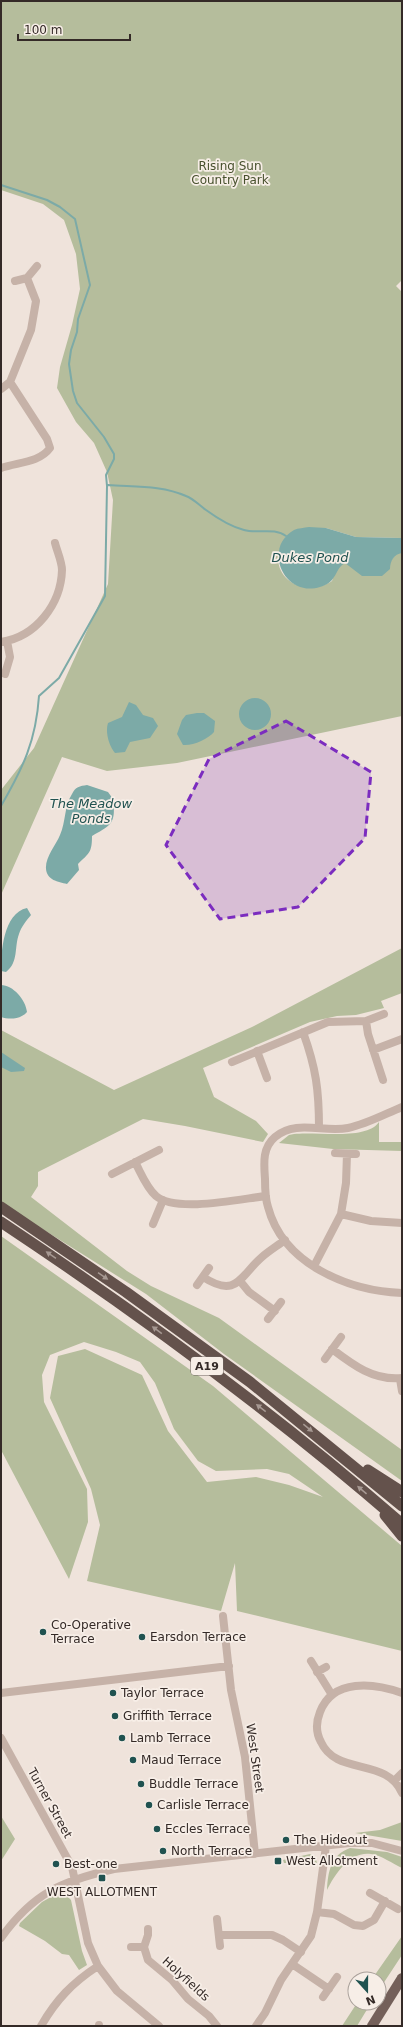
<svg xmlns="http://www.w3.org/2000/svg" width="403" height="2027" viewBox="0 0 403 2027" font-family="'DejaVu Sans',sans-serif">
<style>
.green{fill:#b5bd9c}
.water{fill:#7caaa7}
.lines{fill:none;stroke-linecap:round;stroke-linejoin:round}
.stream{stroke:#7caaa7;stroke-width:2}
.minor{stroke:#c6b2a8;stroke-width:8}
.primary{stroke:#74605a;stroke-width:10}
.trunk{stroke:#64524c;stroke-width:11}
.oneway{fill:#a69892}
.marked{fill:#7b2cbf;fill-opacity:0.2;stroke:#7b2cbf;stroke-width:3;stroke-dasharray:8 5;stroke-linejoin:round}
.poi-dot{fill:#205250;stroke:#f7eee7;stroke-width:1.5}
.labels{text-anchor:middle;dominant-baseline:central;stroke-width:3.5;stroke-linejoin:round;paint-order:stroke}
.shield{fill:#f7eee7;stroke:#6e6561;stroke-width:1}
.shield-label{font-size:11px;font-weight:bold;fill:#342a27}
.park-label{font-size:12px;fill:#47502d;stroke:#f7eee7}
.poi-label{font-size:12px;fill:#342a27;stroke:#f7eee7;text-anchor:start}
.street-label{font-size:12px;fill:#342a27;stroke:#f7eee7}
.water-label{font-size:13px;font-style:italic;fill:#205250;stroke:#f7eee7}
</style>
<rect width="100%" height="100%" fill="#efe3db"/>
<path class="green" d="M1 1H402V280L396 286 402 292V538L356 537 326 528 286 536C283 542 279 549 278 556 277 586 312 595 332 581L340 556 387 566 402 546V716L177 763 107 771 62 757 1 895V790L34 748 108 584 113 500 107 472 94 443 76 422 57 388 60 367 72 325 80 289 76 254 64 220 43 204 1 190Z
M402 948V993L381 1001 384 1008 356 1015 337 1016 310 1022 203 1068 214 1097 256 1121 268 1134 263 1142 185 1126 143 1119 38 1172V1186L31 1197 127 1271 151 1286 219 1318 402 1450V1481L224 1354 146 1294 1 1203V1030L114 1090 252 1027Z
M379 1122V1142H402V1151L333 1149 279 1143 289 1135 294 1134C315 1131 366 1141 379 1122Z
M1 1236 213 1386 402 1546V1651L237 1611 235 1563 221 1611 87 1581 100 1525 91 1489 50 1398 58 1356 85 1349 142 1375 168 1431 207 1482 256 1477 289 1485 323 1497 289 1474 267 1469 216 1471 198 1461 174 1429 155 1383 140 1362 116 1352 84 1342 50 1355 42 1375 44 1402 87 1489 88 1522 69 1579 1 1450Z
M1 1816 15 1839 1 1861Z
M402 1822V1841L355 1833 380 1830Z
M350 1848 387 1852 402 1857V1868C393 1864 381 1855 371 1854 350 1851 335 1874 327 1890 328 1871 331 1855 350 1848Z
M310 1854 315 1856 317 1863H284L283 1860Z
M58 1893 67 1896 71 1900 82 1951 87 1965 79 1970 69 1955 62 1954 45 1941 19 1926 20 1923 42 1902Z
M402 1936V1955L379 1990V1979H372Z
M357 2003H371L357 2026H342Z"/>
<path class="water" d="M309 527 326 528 356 537 402 538V553C394 554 390 561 390 569L382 576H362L345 563C334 569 338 582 320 587 284 598 262 548 294 530 298 528 304 528 309 527Z
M239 714a16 16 0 1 1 32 0a16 16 0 1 1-32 0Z
M129 702 136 705 143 715 153 718 158 726 150 738 130 742 125 752 115 753C109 746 105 732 108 723L122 717Z
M197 713H204L215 721 214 732C208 739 193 746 183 745L177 734 182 720 186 715Z
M87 785 108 792 113 799C116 823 112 825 92 836 92 853 89 853 78 864L79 870 67 884C58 882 47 880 46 869 45 857 56 845 60 835 66 822 64 806 72 794 75 787 80 786 87 785Z
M27 908 31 915C27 920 21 927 19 934 14 947 19 962 6 972L1 971C1 953 3 913 27 908Z
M1 985C13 985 26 1000 27 1012 21 1019 10 1020 1 1017Z
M1 1052 25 1068 24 1071 11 1072 1 1067Z"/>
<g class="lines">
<path class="stream" d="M1 185 47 200 60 207 75 219 90 285 78 319 77 332 71 350 69 364 73 391 77 403 104 437 114 454V459L106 475 107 486 105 596 59 678 39 696C36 741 23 768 1 806
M108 485C134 487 162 485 186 496 194 499 200 506 206 510 217 518 232 527 244 530 258 534 274 527 286 536"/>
<path class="minor" d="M15 281 27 278 37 266
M1 389 10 382 31 330 36 301 27 278
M1 468C18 462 39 463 50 448L47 439 10 382
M1 642C36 637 61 604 62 570 62 562 57 551 55 543
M5 674 10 657 7 641
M366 1021 368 1034 383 1080
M303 1032C316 1068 319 1090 319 1128
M373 1050 402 1039
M257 1051 267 1078
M232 1062 328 1022 366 1021 384 1014
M402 1107C385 1114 367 1124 348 1128 324 1133 296 1119 275 1137 262 1148 264 1164 265 1179 265 1188 265 1198 268 1207 283 1264 348 1291 402 1293
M335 1153 356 1154
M135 1162C141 1173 146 1187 156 1196 176 1213 240 1199 266 1196
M112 1174 159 1150
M341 1214 371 1221 402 1223
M153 1224 163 1200
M314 1266 341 1214 346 1183 347 1154
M203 1277C237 1299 240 1276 262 1257 269 1251 277 1246 285 1240
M240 1281 249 1292 275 1311
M197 1285 209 1268
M268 1319 281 1302
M332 1349C353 1365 374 1381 402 1378
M325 1359 341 1337
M400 1379 402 1391
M223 1616 231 1690 245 1757 255 1854
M311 1661 332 1695
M317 1672 326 1667
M1 1693 229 1666
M402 1693C374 1683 333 1678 320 1712 316 1722 316 1733 321 1742 336 1776 387 1757 402 1793
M1 1738 72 1867 88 1943 98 1966 117 1991 159 2026
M394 1781 402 1773
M370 1893 398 1909
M317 1912 334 1914 354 1925 363 1926 374 1920 385 1901
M217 1919 220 1946
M220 1935H272L283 1940 301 1952
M1 1938C33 1893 62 1881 114 1869L349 1843H372L402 1851
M131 1947H144L148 1935V1929
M144 1947 148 1960 172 1980 188 1999 209 2016 217 2026
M292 1964 329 1989
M323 1997 337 1977
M99 2025V2026
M41 2026C56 2000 72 1983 98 1966
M256 2026 265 2013 281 1980 311 1936 317 1912 326 1846"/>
<path class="primary" d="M372 2026 402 1978"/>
<path class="trunk" d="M1 1207 126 1292 250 1382 402 1506
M1 1222C141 1315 276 1414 402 1524
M368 1470 402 1492
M385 1515 402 1536"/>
</g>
<defs><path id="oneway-solid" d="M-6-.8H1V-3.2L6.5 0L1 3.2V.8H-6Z"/></defs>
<g class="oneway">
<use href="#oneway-solid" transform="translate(51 1255) rotate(-146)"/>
<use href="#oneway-solid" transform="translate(103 1276) rotate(34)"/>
<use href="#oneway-solid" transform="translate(157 1330) rotate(-144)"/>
<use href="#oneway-solid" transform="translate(261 1408) rotate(-142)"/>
<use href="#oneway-solid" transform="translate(308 1428) rotate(39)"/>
<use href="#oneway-solid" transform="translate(362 1490) rotate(-140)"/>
</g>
<path class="marked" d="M286 721 371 772 365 838 298 907 220 919 166 845 209 759Z"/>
<g class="poi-dot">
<circle cx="43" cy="1632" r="4"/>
<circle cx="142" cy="1637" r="4"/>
<circle cx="113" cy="1693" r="4"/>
<circle cx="115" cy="1716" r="4"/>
<circle cx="122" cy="1738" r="4"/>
<circle cx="133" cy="1760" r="4"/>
<circle cx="141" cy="1784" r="4"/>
<circle cx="149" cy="1805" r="4"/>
<circle cx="157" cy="1829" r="4"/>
<circle cx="286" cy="1840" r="4"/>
<circle cx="163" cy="1851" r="4"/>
<rect x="274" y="1857" width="8" height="8" rx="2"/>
<circle cx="56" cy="1864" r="4"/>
<rect x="98" y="1874" width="8" height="8" rx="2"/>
</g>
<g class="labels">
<rect class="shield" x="191" y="1357" width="32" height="18" rx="3"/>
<g class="shield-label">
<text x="207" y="1366">A19</text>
</g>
<g class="park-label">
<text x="230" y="166">Rising Sun<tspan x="230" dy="14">Country Park</tspan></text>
</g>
<g class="poi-label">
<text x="51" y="1625">Co-Operative<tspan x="51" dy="14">Terrace</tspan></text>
<text x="150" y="1637">Earsdon Terrace</text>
<text x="121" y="1693">Taylor Terrace</text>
<text x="123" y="1716">Griffith Terrace</text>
<text x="130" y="1738">Lamb Terrace</text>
<text x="141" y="1760">Maud Terrace</text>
<text x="149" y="1784">Buddle Terrace</text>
<text x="157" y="1805">Carlisle Terrace</text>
<text x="165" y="1829">Eccles Terrace</text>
<text x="294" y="1840">The Hideout</text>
<text x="171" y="1851">North Terrace</text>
<text x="286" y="1861">West Allotment</text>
<text x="64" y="1864">Best-one</text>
<text x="102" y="1892" text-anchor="middle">WEST ALLOTMENT</text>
</g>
<g class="street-label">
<text transform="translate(255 1758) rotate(82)">West Street</text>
<text transform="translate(50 1803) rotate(61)">Turner Street</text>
<text transform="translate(186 1979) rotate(42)">Holyfields</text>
</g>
<g class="water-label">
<text x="310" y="557">Dukes Pond</text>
<text x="91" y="803">The Meadow<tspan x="91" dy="15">Ponds</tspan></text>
</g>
</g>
<rect width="403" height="2027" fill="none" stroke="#342a27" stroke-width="4"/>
<g transform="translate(367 1991) rotate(159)"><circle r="19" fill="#f7eee7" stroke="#a9a09a"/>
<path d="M0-3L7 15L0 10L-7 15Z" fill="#205250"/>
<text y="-6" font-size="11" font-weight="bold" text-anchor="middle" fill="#342a27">N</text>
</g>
<path d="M18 34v6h112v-6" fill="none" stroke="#342a27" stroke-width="2"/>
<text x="24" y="34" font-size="12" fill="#342a27" stroke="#f7eee7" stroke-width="3" paint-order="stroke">100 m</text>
</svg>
